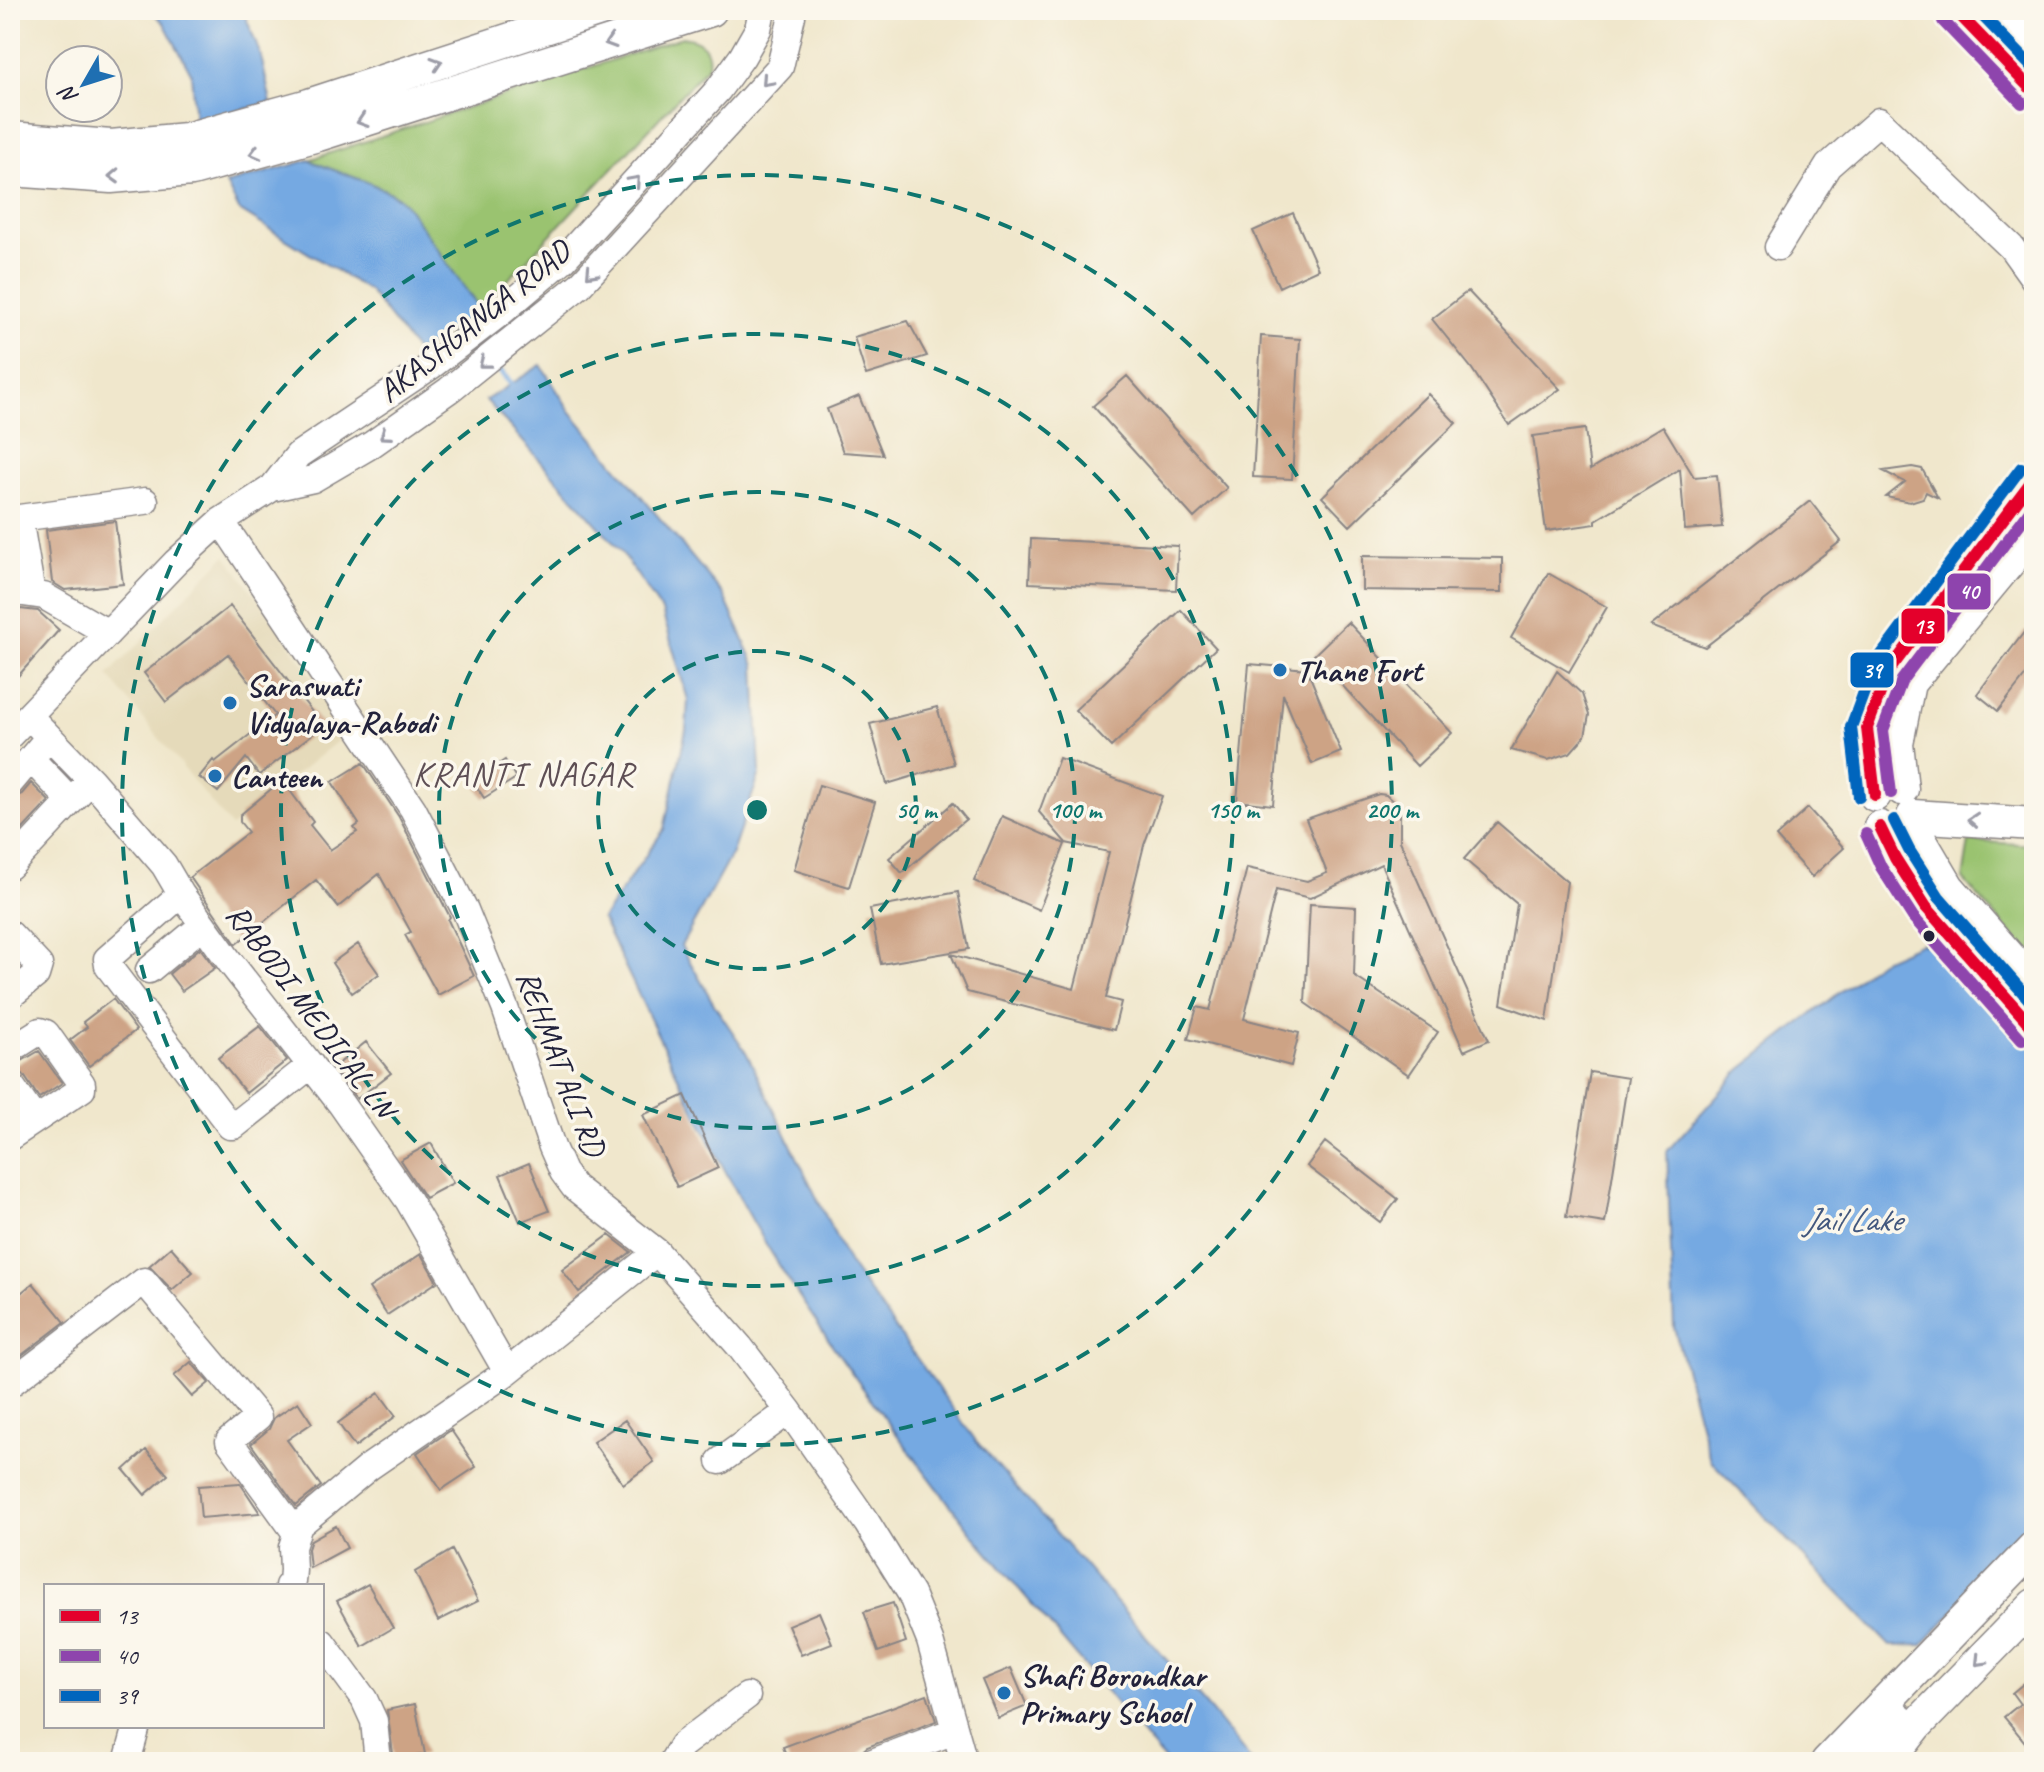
<svg xmlns="http://www.w3.org/2000/svg" width="2044" height="1772" viewBox="0 0 2044 1772" font-family="Caveat,sans-serif">
<style>
.built{fill:#e5daba}
.green{fill:#9ac36f;stroke:#5e7255;stroke-width:2}
.water{fill:#75a9e2;stroke:#4c668e;stroke-width:2}
.lines{fill:none;stroke-linecap:round;stroke-linejoin:round}
.stream{stroke:#75a9e2;stroke-width:6}
.building{fill:#cda385}
.minor-casing{stroke:#898484;stroke-width:29}
.major-casing{stroke:#898484;stroke-width:35}
.minor{stroke:#fff;stroke-width:26}
.major{stroke:#fff;stroke-width:32}
.bus-1-casing{stroke:#fbf7ec;stroke-width:18}
.bus-2-casing{stroke:#fbf7ec;stroke-width:18}
.bus-3-casing{stroke:#fbf7ec;stroke-width:18}
.bus-1{stroke:#e4002b;stroke-width:12}
.bus-2{stroke:#8e44ad;stroke-width:12}
.bus-3{stroke:#0065bd;stroke-width:12}
.oneway{stroke:#9c9ca7}
.ring{fill:none;stroke:#0f766e;stroke-width:4;stroke-dasharray:14 10}
.poi-dot{fill:#1f6fb2;stroke:#fbf7ec;stroke-width:3}
.bus-dot{fill:#22223b;stroke:#fbf7ec;stroke-width:3}
.labels{text-anchor:middle;dominant-baseline:central;stroke-width:7;stroke-linejoin:round;paint-order:stroke}
.street-label{font-size:32px;fill:#22223b;stroke:#fbf7ec}
.poi-label{font-size:32px;font-weight:bold;fill:#22223b;stroke:#fbf7ec;text-anchor:start}
.neighbourhood-label{font-size:34px;letter-spacing:2px;fill:#5e4f55;stroke:#fbf7ec}
.water-label{font-size:34px;font-style:italic;fill:#43587e;stroke:#fbf7ec}
.centre{fill:#0f766e;stroke:#fbf7ec;stroke-width:4}
.ring-label{font-size:24px;text-anchor:middle;font-weight:bold;fill:#0f766e;stroke:#fbf7ec;stroke-width:7;stroke-linejoin:round;paint-order:stroke}
.line-badge{stroke:#fbf7ec;stroke-width:3}
.badge-label{font-size:22px;text-anchor:middle;font-weight:bold;fill:#fff}
</style>
<rect width="100%" height="100%" fill="#fbf7ec"/>
<filter id="ink" filterUnits="userSpaceOnUse"><feTurbulence type="fractalNoise" baseFrequency=".0125" numOctaves="2"/><feDisplacementMap in="SourceGraphic" scale="16" xChannelSelector="R" yChannelSelector="G"/><feConvolveMatrix kernelMatrix="1 2 1 2 8 2 1 2 1" color-interpolation-filters="sRGB"/></filter>
<filter id="wash" filterUnits="userSpaceOnUse"><feTurbulence type="fractalNoise" baseFrequency=".006" numOctaves="4" result="noise"/><feDisplacementMap in="SourceGraphic" scale="32" xChannelSelector="R" yChannelSelector="G"/><feGaussianBlur stdDeviation="1.8" result="paint"/><feColorMatrix in="noise" values="0 0 0 0 0 0 0 0 0 0 0 0 0 0 0 0 0 1.4 0 .05"/><feComposite in="paint" operator="in"/></filter>
<g filter="url(#wash)">
<rect width="100%" height="100%" fill="#f0e7cc"/>
<path class="built" d="M226 555 351 730 231 827 108 675Z"/>
<path class="green" d="M682 37C700 39 711 47 708 66L480 310 404 202C376 181 341 175 309 160Z
M1969 841 2034 845V960L1963 879Z"/>
<path class="water" d="M150 10H243L261 56 271 103 195 121 191 73 164 23Z
M309 160C341 175 376 181 404 202L480 310 417 352 369 291 239 210 226 184Z
M541 365 570 411 723 594 755 665 760 773 732 853 681 946 715 1006 746 1052 848 1262 976 1441 1212 1712 1252 1762H1166L974 1536C903 1443 826 1343 766 1244 705 1141 655 1026 602 919L664 829 686 730 688 700 662 611 620 550 486 400Z
M1921 943 1953 956 2034 1049V1524L1922 1645 1890 1646 1710 1460 1674 1327 1667 1151 1740 1070 1880 961Z"/>
<g class="lines">
<path class="stream" d="M492 362 516 389"/>
</g>
<g id="blocks">
<path class="building" d="M1293 213 1318 269 1279 287 1253 231Z
M1468 291 1560 389 1509 425 1472 369 1432 319Z
M908 321 927 356 866 375 854 337Z
M1261 336 1300 339 1292 479 1253 477Z
M1127 376 1227 488 1194 518 1093 406Z
M1428 394 1456 423 1350 526 1322 497Z
M859 396 883 455 843 452 827 409Z
M1663 426 1694 477 1717 475 1722 527 1685 530 1680 469 1596 520V524L1546 531 1533 436 1585 429 1590 470Z
M1912 467 1922 469 1938 498 1926 492 1923 498 1910 502 1886 497 1905 482 1883 471Z
M1810 501 1841 541 1705 647 1651 626Z
M115 521 123 584 65 590 52 582 46 530Z
M1031 539 1178 546 1176 590 1029 583Z
M1362 556 1502 558V592L1362 590Z
M1548 573 1607 607 1569 672 1511 638Z
M230 606 323 726 259 775 246 758 218 792 199 777 213 760 215 762 275 715 228 654 166 702 144 673Z
M20 609 38 611 59 630 10 685V615Z
M1181 610 1216 648 1111 747 1075 710Z
M1348 622 1452 733 1417 766 1314 655Z
M2025 631 2034 640V665L1998 711 1977 694Z
M1249 664 1307 669 1341 752 1312 764 1283 694 1273 805 1237 801Z
M1557 671 1582 694 1589 715 1585 736 1570 753 1548 760 1511 750Z
M937 707 954 764 887 784 870 724Z
M1059 758 1162 796 1144 845 1106 998 1121 1002 1114 1030 967 992 951 954 1074 989 1109 852 1066 843 1039 812Z
M505 760 516 778 484 798 473 781Z
M363 763 399 817 450 917 448 920 474 976 438 995 405 935 411 932 379 874 338 907 316 880 236 944 190 877 248 832 240 822V815L282 780 313 822 310 825 330 850 357 832 354 828 359 824 332 782Z
M31 783 49 801 10 843V799L22 794Z
M819 785 875 802 849 887 794 870Z
M1379 794 1386 795 1397 805 1400 812V841L1489 1040 1464 1051 1381 864 1310 898 1276 890 1244 1019 1299 1033 1291 1066 1188 1039 1197 1007 1210 1010 1247 868 1307 881 1327 873 1306 819Z
M953 803 966 819 902 873 889 858Z
M1808 808 1844 848 1812 877 1776 837Z
M1002 816 1065 844 1039 910 974 881Z
M1497 822 1567 882 1547 1021 1501 1004 1517 904 1464 859Z
M958 892 969 949 881 964 870 909Z
M1310 904 1356 907 1354 976 1438 1032 1409 1075 1305 1003Z
M358 944 379 974 352 993 332 963Z
M200 948 215 968 182 991 169 974Z
M113 999 136 1030 89 1066 70 1040 87 1027 83 1022Z
M260 1026 287 1060 246 1093 218 1058Z
M366 1042 391 1073 357 1099 333 1068Z
M39 1051 62 1083 39 1098 23 1074 10 1068Z
M1590 1072 1628 1078 1605 1223 1566 1217Z
M685 1095 718 1168 677 1187 643 1115Z
M1325 1142 1398 1199 1380 1222 1307 1166Z
M431 1143 453 1183 425 1198 400 1160Z
M529 1163 549 1211 520 1222 500 1175Z
M609 1235 631 1252 579 1292 562 1270Z
M171 1247 193 1272 172 1290 149 1266Z
M421 1254 437 1282 387 1315 369 1288Z
M33 1283 65 1322 10 1364V1302Z
M191 1362 209 1383 192 1397 174 1376Z
M379 1393 396 1416 355 1447 338 1423Z
M298 1402 312 1423 287 1440 321 1486 296 1506 251 1444 269 1429 274 1418Z
M625 1420 654 1462 623 1484 593 1442Z
M451 1430 476 1467 441 1490 417 1453Z
M146 1450 168 1475 145 1495 124 1470Z
M240 1483 260 1513 201 1518 198 1486Z
M336 1526 347 1548 310 1568 308 1549 311 1540Z
M452 1550 478 1601 438 1621 415 1572Z
M368 1584 393 1628 362 1646 337 1601Z
M893 1603 906 1642 878 1652 864 1612Z
M819 1612 832 1643 801 1655 788 1625Z
M1011 1668 1027 1706 998 1718 982 1680Z
M2034 1675V1753L2004 1717 2020 1704 2012 1693Z
M927 1694 936 1721 867 1747 860 1753 857 1762H789L783 1747Z
M415 1704 425 1754 394 1761 387 1710Z"/>
</g>
</g>
<g filter="url(#ink)">
<use href="#blocks" fill-opacity="0" stroke="#898484" stroke-width="2"/>
<g class="lines">
<g class="minor-casing">
<path id="minor" d="M1778 247 1828 166 1879 121 2011 247 2034 279
M272 488 313 479 371 445 449 390 580 285 780 67 792 16 790 10
M19 518 145 501
M10 519 19 518 32 594
M221 521 413 809 465 910 505 1008 552 1147 563 1172 574 1187 657 1252 740 1347 789 1411 867 1523 911 1594 930 1641 964 1762
M10 596 16 592 44 596 108 633
M29 716 91 780 164 865 181 894 230 962 341 1104 408 1200 507 1372
M10 735 176 562 221 521 272 488 298 455 431 366 499 314 564 259 718 90 742 57 758 29 762 10
M31 759 71 801
M10 783 49 737
M10 866 91 780
M181 894 107 959 108 966 230 1126H234L311 1065
M10 934 39 965 36 975 10 996
M149 970 203 925
M10 1084 35 1120
M10 1137 82 1089V1084L46 1033 40 1031 10 1050
M10 1384 144 1281 258 1417 229 1441 296 1533
M720 1461 789 1411
M288 1586 292 1582 293 1570 292 1547 299 1525 369 1467 507 1372 657 1252
M322 1642 364 1699 374 1721 378 1762
M127 1762 137 1726
M672 1762 682 1745 747 1696
M873 1762 954 1731"/>
</g>
<g class="major-casing">
<path id="major" d="M1955 10 2034 92
M2005 10 2034 41
M10 138 111 146 186 139 309 105 600 10
M10 170 111 177 192 170 318 135 711 10
M1902 789 1897 743 1909 683 2034 532
M1875 795 1867 728 1888 672 2034 478
M1913 816 2034 824
M1908 825 1922 843 1948 887 2034 985
M1880 827 1895 858 1926 907 2034 1029
M1827 1762 2034 1547
M1858 1762 1884 1733 1895 1715
M1888 1762 1917 1725 2034 1605"/>
</g>
<use href="#minor" class="minor"/>
<use href="#major" class="major"/>
<g class="bus-1-casing">
<path id="bus-1" d="M1955 10 2034 92
M1875 795 1867 728 1888 672 2034 478
M1880 827 1895 858 1926 907 2034 1029"/>
</g>
<g class="bus-2-casing">
<path id="bus-2" d="M1943 21 2022 103
M1891 793 1883 730 1902 680 2034 505
M1866 834 1881 867 1913 917 2022 1040"/>
</g>
<g class="bus-3-casing">
<path id="bus-3" d="M1977 10 2034 69
M1859 797 1851 727 1874 665 2021 468
M1894 820 1909 850 1939 897 2034 1005"/>
</g>
<use href="#bus-1" class="bus-1"/>
<use href="#bus-2" class="bus-2"/>
<use href="#bus-3" class="bus-3"/>
</g>
<defs><path id="oneway-chevron" d="M-2-3.5L2.5 0L-2 3.5" fill="none" stroke-width="1.6" stroke-linecap="round" stroke-linejoin="round" transform="scale(2)"/></defs>
<g class="oneway">
<use href="#oneway-chevron" transform="translate(610 42) rotate(162)"/>
<use href="#oneway-chevron" transform="translate(437 63) rotate(-18)"/>
<use href="#oneway-chevron" transform="translate(767 81) rotate(132)"/>
<use href="#oneway-chevron" transform="translate(362 121) rotate(162)"/>
<use href="#oneway-chevron" transform="translate(255 153) rotate(165)"/>
<use href="#oneway-chevron" transform="translate(114 176) rotate(178)"/>
<use href="#oneway-chevron" transform="translate(635 181) rotate(-48)"/>
<use href="#oneway-chevron" transform="translate(591 273) rotate(133)"/>
<use href="#oneway-chevron" transform="translate(484 363) rotate(142)"/>
<use href="#oneway-chevron" transform="translate(385 435) rotate(145)"/>
<use href="#oneway-chevron" transform="translate(1973 820) rotate(-176)"/>
<use href="#oneway-chevron" transform="translate(1980 1661) rotate(134)"/>
</g>
</g>
<g class="ring">
<circle cx="757" cy="810" r="159"/>
<circle cx="757" cy="810" r="318"/>
<circle cx="757" cy="810" r="476"/>
<circle cx="757" cy="810" r="635"/>
</g>
<g class="poi-dot">
<circle cx="1280" cy="670" r="8"/>
<circle cx="230" cy="703" r="8"/>
<circle cx="215" cy="776" r="8"/>
<circle cx="1004" cy="1693" r="8"/>
</g>
<circle class="bus-dot" cx="1929" cy="936" r="7"/>
<g class="labels">
<g class="street-label">
<text transform="translate(474 321) rotate(-39)">AKASHGANGA ROAD</text>
<text transform="translate(311 1011) rotate(53)">RABODI MEDICAL LN</text>
<text transform="translate(561 1063) rotate(69)">REHMAT ALI RD</text>
</g>
<g class="poi-label">
<text x="1296" y="670">Thane Fort</text>
<text x="246" y="685">Saraswati<tspan x="246" dy="37">Vidyalaya-Rabodi</tspan></text>
<text x="231" y="776">Canteen</text>
<text x="1020" y="1675">Shafi Borondkar<tspan x="1020" dy="37">Primary School</tspan></text>
</g>
<g class="neighbourhood-label">
<text x="524" y="773">KRANTI NAGAR</text>
</g>
<g class="water-label">
<text x="1852" y="1219">Jail Lake</text>
</g>
</g>
<circle cx="757" cy="810" r="12" class="centre"/>
<g class="ring-label">
<text x="916" y="818">50 m</text>
<text x="1075" y="818">100 m</text>
<text x="1233" y="818">150 m</text>
<text x="1392" y="818">200 m</text>
</g>
<g class="line-badge">
<rect x="1946" y="572" width="46" height="39" rx="8" fill="#8e44ad"/>
<rect x="1900" y="607" width="46" height="38" rx="8" fill="#e4002b"/>
<rect x="1849" y="651" width="46" height="38" rx="8" fill="#0065bd"/>
</g>
<g class="badge-label">
<text x="1969" y="599">40</text>
<text x="1923" y="634">13</text>
<text x="1872" y="678">39</text>
</g>
<rect width="2044" height="1772" fill="none" stroke="#fbf7ec" stroke-width="40"/>
<rect x="44" y="1584" width="280" height="144" fill="#fbf7ec" stroke="#a4a2a5" stroke-width="2"/>
<rect x="60" y="1610" width="40" height="12" fill="#e4002b" stroke="#a4a2a5" stroke-width="2"/>
<text x="116" y="1624" font-size="24" fill="#22223b">13</text>
<rect x="60" y="1650" width="40" height="12" fill="#8e44ad" stroke="#a4a2a5" stroke-width="2"/>
<text x="116" y="1664" font-size="24" fill="#22223b">40</text>
<rect x="60" y="1690" width="40" height="12" fill="#0065bd" stroke="#a4a2a5" stroke-width="2"/>
<text x="116" y="1704" font-size="24" fill="#22223b">39</text>
<g transform="translate(84 84) rotate(231)"><circle r="38" fill="#fbf7ec" stroke="#a4a2a5" stroke-width="2"/>
<path d="M0-6L14 30L0 20L-14 30Z" fill="#1f6fb2"/>
<text y="-12" font-size="22" font-weight="bold" text-anchor="middle" fill="#22223b">N</text>
</g>
</svg>
